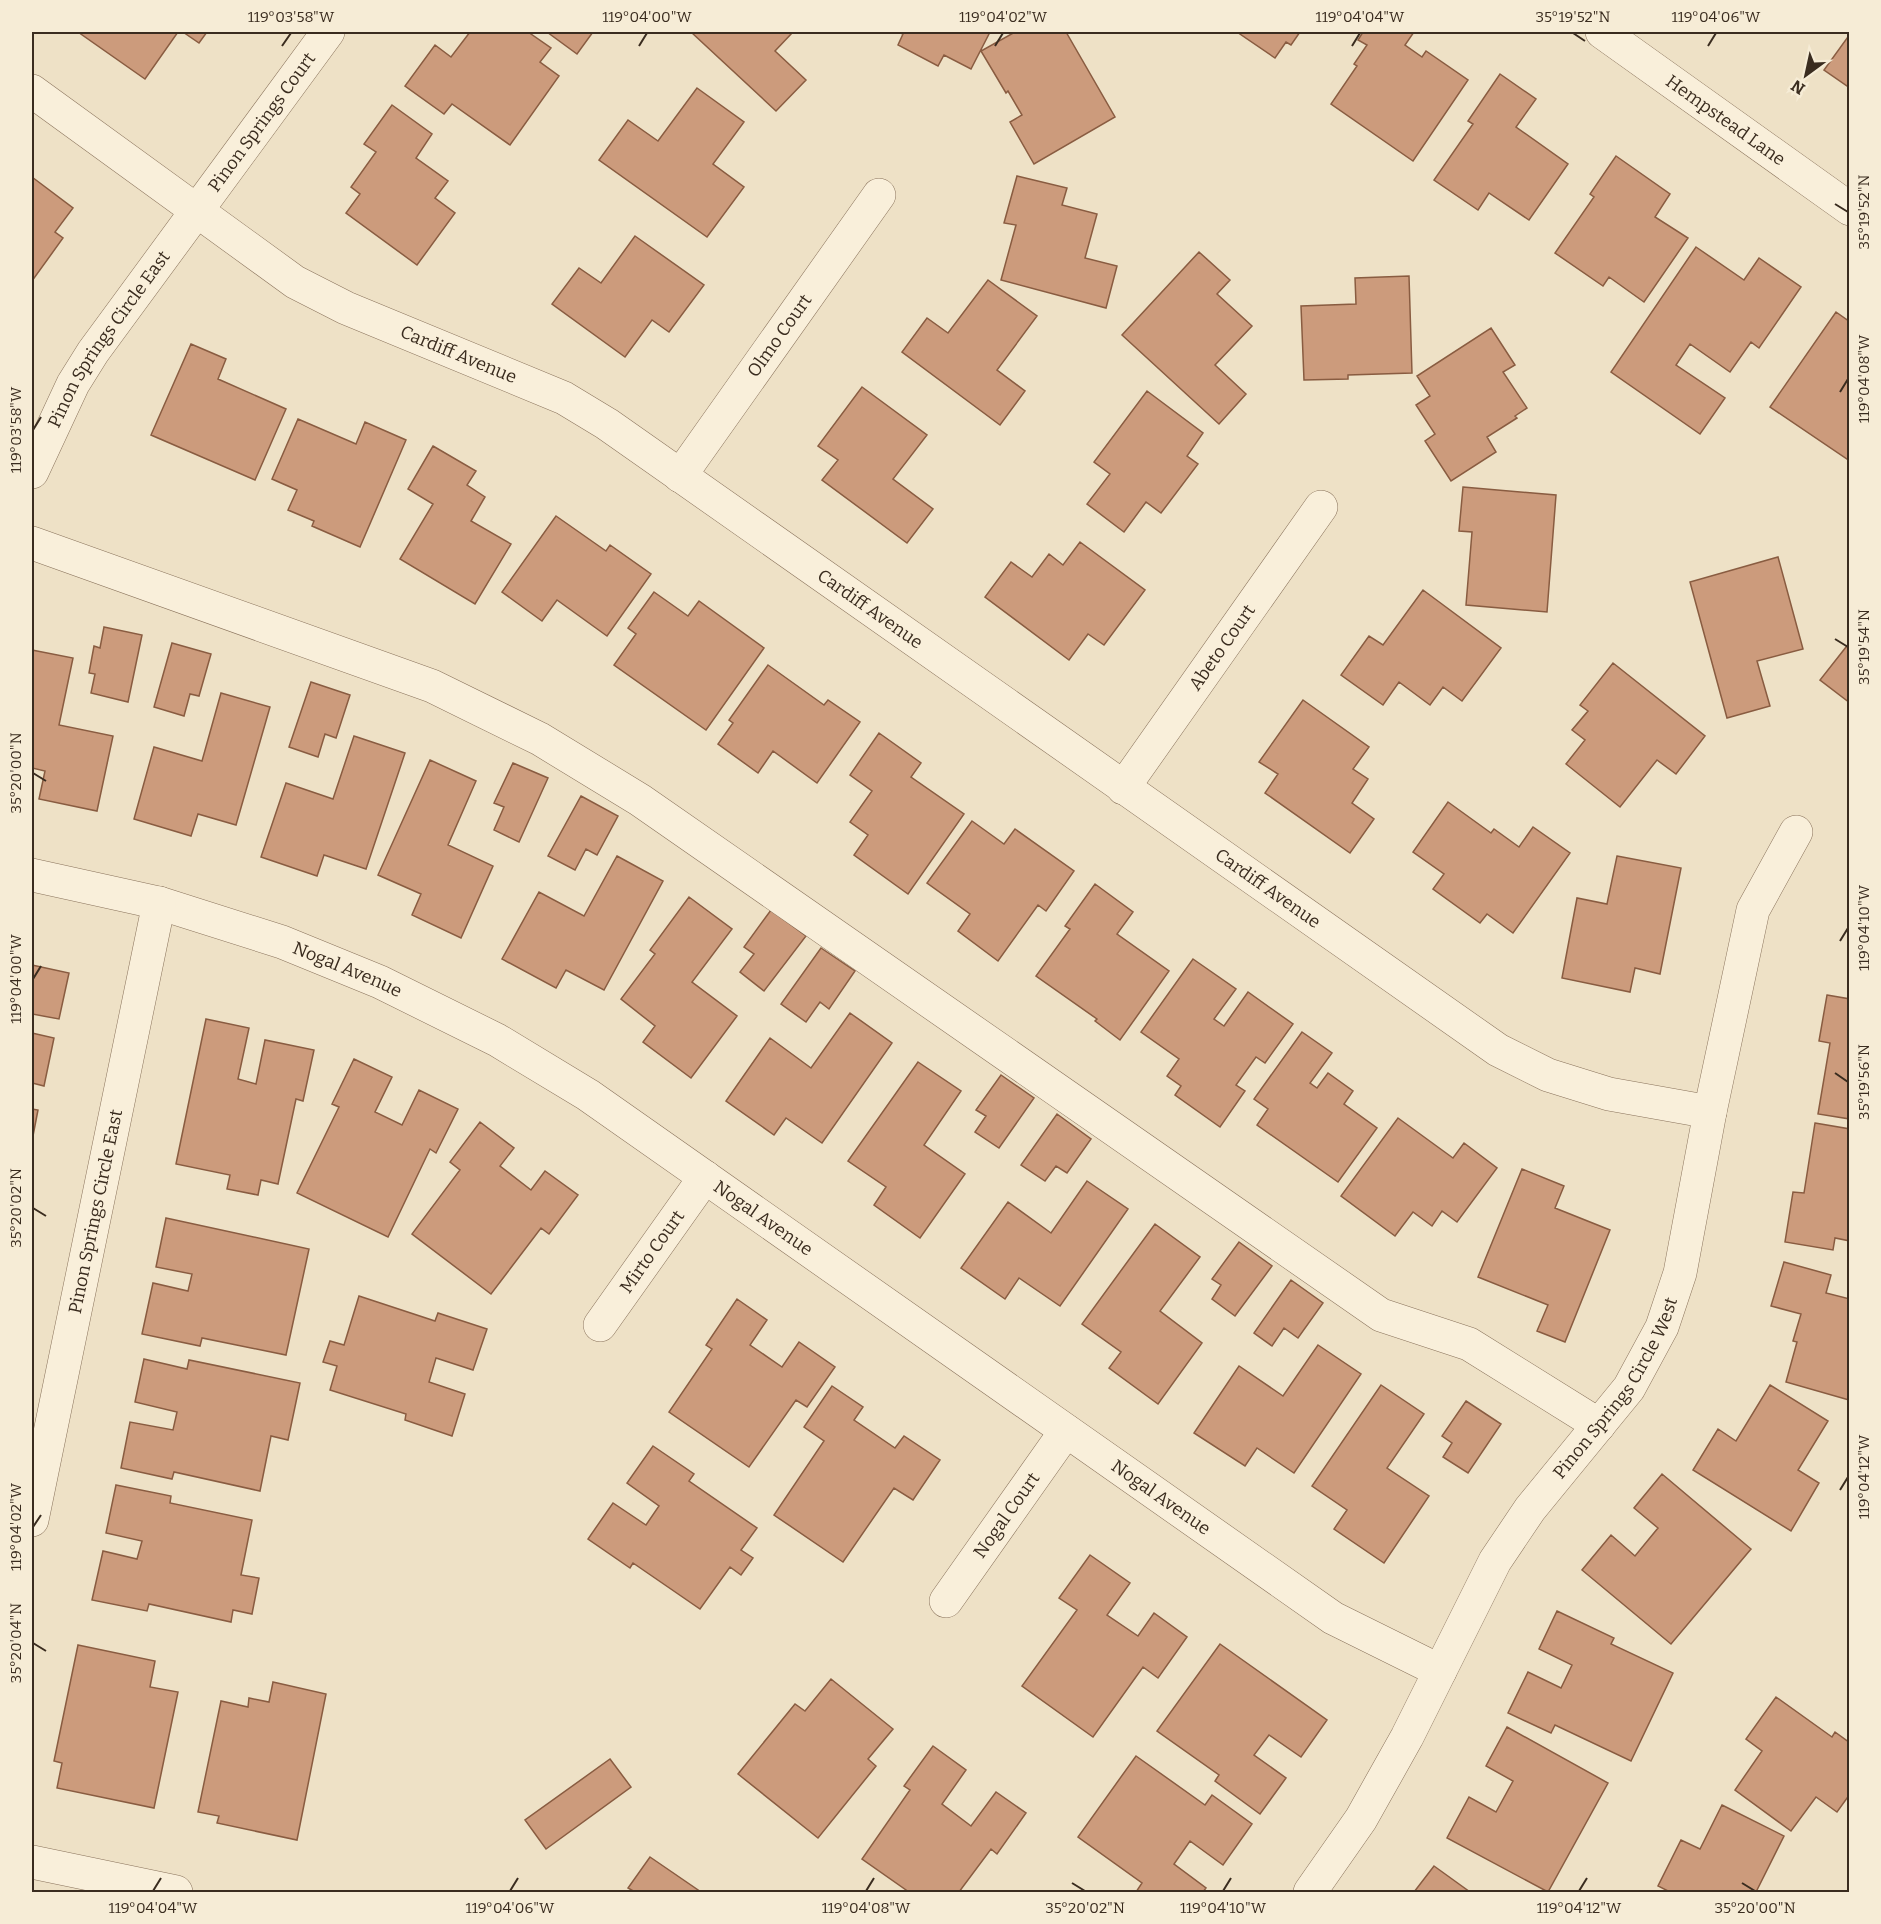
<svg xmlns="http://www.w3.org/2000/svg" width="1881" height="1924" viewBox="0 0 1881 1924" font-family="Bitter,serif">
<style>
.building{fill:#cc9b7c;stroke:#895c41;stroke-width:1.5}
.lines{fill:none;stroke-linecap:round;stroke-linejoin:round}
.minor-casing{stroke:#8a735c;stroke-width:34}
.minor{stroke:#f9efda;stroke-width:33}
.ticks{fill:none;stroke:#3a2c1f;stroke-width:2}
.labels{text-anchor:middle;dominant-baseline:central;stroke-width:4.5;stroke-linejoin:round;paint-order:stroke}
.street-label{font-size:18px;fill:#3a2c1f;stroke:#f6ecd6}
.neatline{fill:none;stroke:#3a2c1f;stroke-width:2}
.ticks-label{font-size:15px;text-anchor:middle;fill:#3a2c1f}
</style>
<rect width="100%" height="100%" fill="#eee1c6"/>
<path class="building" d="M78 32H178L145 79Z
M183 32H207L199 43Z
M470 32H528L551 48 540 62 559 76 510 145 452 104 444 114 405 86 435 45 451 57Z
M547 32H593L577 54Z
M691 32H793L775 51 806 80 776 111Z
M898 32H990L971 69 944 55 938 66 898 45 903 34Z
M1015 32H1066L1115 117 1034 164 1010 122 1022 115 1008 91 1006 93 981 51Z
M1237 32H1300L1291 45 1286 42 1275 58Z
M1363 32H1414L1405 45 1422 57 1426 51 1468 80 1413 161 1331 104 1357 66 1354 64 1367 45 1358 40Z
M1850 34V88L1824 70Z
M1500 74 1536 99 1516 127 1568 164 1529 220 1489 193 1478 210 1434 180 1473 124 1468 121Z
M697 88 744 122 713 164 744 187 707 237 599 160 628 120 658 141Z
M392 105 432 134 416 158 448 181 435 198 455 213 417 265 346 213 360 194 351 187 376 152 364 144Z
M1616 156 1670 194 1655 217 1688 238 1644 302 1609 277 1603 286 1555 253 1594 197 1590 194Z
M1017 176 1067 188 1062 205 1097 214 1085 258 1117 266 1106 308 1001 280 1016 225 1004 223Z
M32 177 73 208 55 232 63 238 32 281Z
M635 236 704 285 669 332 652 320 625 357 552 304 579 268 601 283Z
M1696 247 1744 280 1759 258 1801 287 1759 348 1751 342 1730 372 1690 344 1676 365 1725 398 1700 434 1611 372Z
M1199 252 1230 280 1217 294 1252 326 1215 365 1246 394 1219 424 1122 335Z
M1409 276 1412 373 1348 375V379L1304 380 1301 306 1356 304 1355 278Z
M988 280 1037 316 997 370 1025 391 1000 425 902 352 927 318 948 333Z
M1836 312 1850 322V461L1770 407Z
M1491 328 1515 365 1503 372 1527 408 1515 416 1517 418 1487 437 1496 452 1451 481 1425 441 1435 434 1416 405 1430 396 1417 376Z
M191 344 226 359 218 379 286 409 255 480 151 435Z
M862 387 927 435 893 479 933 509 907 543 822 480 838 460 818 446Z
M1147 391 1203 433 1187 456 1198 464 1161 513 1146 502 1124 532 1087 504 1110 474 1094 462Z
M298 419 356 444 365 422 406 440 360 547 312 526 314 521 288 510 297 490 272 479Z
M433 446 476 471 467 485 485 497 471 521 511 544 475 604 400 559 433 504 408 489Z
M1463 487 1556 495 1547 612 1466 605 1472 532 1459 531Z
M556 516 606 551 610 545 651 574 607 636 557 600 542 621 502 592Z
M1080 542 1145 590 1104 645 1088 634 1069 660 985 597 1011 562 1032 577 1049 554 1063 565Z
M1778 557 1803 649 1757 661 1770 706 1727 718 1690 582Z
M1423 590 1501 648 1462 701 1443 687 1430 705 1399 682 1383 705 1341 675 1369 636 1383 645Z
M654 592 688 616 699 601 764 648 706 730 614 665 636 634 628 628Z
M104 627 142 635 128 702 91 693 95 674 89 673 94 646 100 648Z
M1850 642V703L1820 680Z
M172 643 211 654 199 696 190 694 184 716 154 707Z
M32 650 73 658 59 725 113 736 97 811 39 799 45 771 32 768Z
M1613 663 1705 736 1676 774 1657 760 1620 807 1566 764 1585 740 1572 730 1588 711 1580 705Z
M768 665 824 705 828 700 860 722 817 783 773 751 758 773 718 744 733 723 729 720Z
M311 682 350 695 336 738 325 734 318 757 289 747Z
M221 693 270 707 236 825 198 814 191 836 134 819 154 747 202 761Z
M1303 700 1369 747 1353 769 1368 779 1352 803 1374 819 1350 853 1265 793 1278 774 1259 762Z
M879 733 921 763 911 777 964 814 908 894 854 855 868 835 850 822 872 791 850 775Z
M354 736 405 753 366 869 324 855 317 876 261 857 286 783 333 799Z
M430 760 476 781 448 845 493 866 461 938 412 915 421 894 378 875Z
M513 763 548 778 519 842 494 830 504 807 494 803Z
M581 796 618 816 597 855 586 849 575 870 548 856Z
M1448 802 1491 833 1494 829 1519 847 1533 827 1570 853 1513 933 1487 914 1480 923 1433 889 1444 874 1413 852Z
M972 821 1004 844 1015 829 1074 871 1046 911 1038 905 998 961 958 931 970 914 927 883Z
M617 856 663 881 604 990 566 970 556 988 502 959 539 892 584 916Z
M1617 856 1681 868 1660 974 1635 968 1630 992 1562 978 1577 898 1607 904Z
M1095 884 1133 912 1117 934 1169 971 1120 1040 1095 1021 1097 1019 1036 976 1070 929 1065 926Z
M689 897 732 929 692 982 737 1016 691 1078 643 1042 655 1026 621 999 655 954 650 950Z
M771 910 806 936 764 991 740 972 754 954 744 947Z
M821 948 855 971 829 1009 820 1002 806 1022 781 1004Z
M1193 959 1236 989 1214 1019 1224 1026 1248 992 1293 1024 1265 1063 1256 1057 1236 1085 1245 1091 1220 1127 1175 1095 1181 1086 1167 1076 1179 1059 1141 1032Z
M32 965 69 973 59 1019 32 1014Z
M1827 995 1850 999V1119L1818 1114 1830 1043 1819 1041Z
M850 1013 892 1043 822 1143 786 1118 774 1135 726 1101 770 1038 811 1068Z
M206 1019 249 1028 238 1079 256 1084 265 1040 314 1050 303 1101 296 1099 278 1184 261 1180 258 1195 227 1189 230 1175 176 1164Z
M1302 1032 1332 1053 1310 1083 1317 1088 1328 1073 1353 1091 1344 1104 1377 1128 1338 1182 1257 1125 1268 1109 1254 1099Z
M32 1033 54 1038 44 1086 32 1083Z
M354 1059 392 1077 375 1112 402 1125 419 1090 458 1109 436 1153 430 1149 388 1237 297 1193 339 1107 332 1104Z
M918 1062 961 1091 924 1145 965 1174 920 1238 874 1205 886 1187 848 1161Z
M1001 1075 1034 1098 999 1148 975 1132 986 1116 976 1110Z
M32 1109 38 1110 32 1141Z
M1057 1114 1091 1139 1067 1173 1056 1166 1045 1181 1021 1165Z
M1398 1118 1453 1158 1464 1143 1497 1168 1457 1222 1442 1211 1432 1226 1413 1212 1395 1236 1341 1196Z
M480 1122 514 1148 500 1166 531 1190 545 1171 578 1195 549 1234 541 1228 491 1294 412 1234 460 1170 450 1162Z
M1815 1123 1850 1129V1241L1835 1238 1833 1250 1785 1242 1793 1192 1804 1193Z
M1522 1169 1564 1186 1555 1208 1610 1230 1565 1342 1537 1331 1548 1305 1478 1277Z
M1087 1181 1128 1209 1060 1306 1019 1278 1005 1299 961 1268 1008 1202 1051 1233Z
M166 1218 309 1249 286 1355 202 1338 200 1346 142 1334 153 1283 188 1291 192 1274 156 1267Z
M1155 1224 1200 1257 1160 1311 1202 1343 1158 1404 1109 1368 1121 1352 1082 1324Z
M1239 1242 1272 1266 1235 1316 1212 1299 1221 1285 1212 1279Z
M1784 1262 1831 1275 1826 1293 1850 1299 1849 1400 1786 1382 1797 1342 1793 1341 1801 1314 1771 1306Z
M1291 1280 1323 1303 1298 1338 1284 1328 1272 1346 1254 1333Z
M359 1296 435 1321 438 1313 487 1329 473 1370 436 1358 429 1382 465 1394 452 1436 405 1420 406 1414 330 1390 337 1366 323 1362 330 1341 344 1345Z
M737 1299 767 1320 750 1345 782 1367 799 1342 835 1367 807 1407 796 1400 749 1467 669 1412 712 1349 706 1345Z
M1318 1345 1361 1374 1294 1473 1257 1448 1245 1466 1194 1433 1239 1366 1283 1396Z
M144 1359 187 1369 189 1360 300 1383 288 1440 271 1436 260 1491 174 1472 172 1479 121 1468 130 1422 173 1430 177 1412 135 1402Z
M1381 1385 1424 1414 1387 1468 1429 1496 1384 1563 1334 1529 1347 1510 1312 1486Z
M1770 1385 1828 1421 1798 1470 1819 1483 1791 1531 1693 1470 1718 1429 1736 1441Z
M832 1386 863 1407 854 1420 895 1448 904 1436 940 1460 913 1500 894 1488 843 1562 774 1515 824 1441 804 1427Z
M1466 1401 1501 1424 1468 1473 1443 1457 1452 1443 1442 1436Z
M653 1446 694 1474 689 1481 757 1528 741 1550 753 1558 741 1575 730 1567 700 1609 633 1563 630 1568 588 1539 613 1503 646 1525 659 1506 627 1483Z
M1662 1474 1751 1549 1671 1644 1582 1570 1611 1535 1635 1556 1658 1528 1634 1508Z
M116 1485 171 1496 170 1503 252 1520 241 1575 259 1578 252 1614 233 1610 231 1622 149 1604 147 1611 92 1600 103 1551 137 1559 142 1541 106 1533Z
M1090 1555 1130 1583 1107 1615 1138 1636 1154 1613 1187 1637 1158 1678 1143 1667 1093 1737 1022 1686 1077 1610 1059 1598Z
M1557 1611 1614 1638 1611 1644 1673 1673 1631 1761 1555 1725 1551 1733 1508 1713 1528 1672 1561 1688 1572 1665 1539 1649Z
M1220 1644 1327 1720 1301 1757 1269 1735 1254 1755 1286 1778 1260 1814 1215 1781 1219 1775 1157 1731Z
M78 1645 155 1661 150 1687 178 1692 154 1808 57 1788 62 1763 54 1761Z
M831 1679 893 1729 868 1759 876 1766 818 1838 738 1774 795 1704 805 1711Z
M273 1682 326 1694 297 1840 217 1823 219 1816 198 1812 221 1701 248 1707 249 1698 269 1702Z
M1776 1697 1832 1737 1835 1732 1850 1743V1794L1837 1812 1816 1797 1791 1831 1735 1790 1762 1751 1746 1739Z
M1507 1727 1608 1783 1548 1892 1447 1838 1469 1797 1496 1812 1513 1781 1486 1766Z
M933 1746 966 1770 942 1804 971 1826 996 1792 1026 1813 997 1854 991 1849 959 1892H909L862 1859 910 1790 904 1786Z
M1136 1756 1205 1805 1212 1795 1252 1824 1223 1865 1190 1841 1174 1864 1206 1888 1203 1892H1136L1142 1883 1078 1837Z
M610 1759 631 1787 546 1849 525 1820Z
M1722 1805 1784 1836 1756 1892H1670L1658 1886 1681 1840 1700 1849Z
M650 1857 701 1892H635L628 1888Z
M1434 1866 1470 1892H1414Z"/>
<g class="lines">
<g class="minor-casing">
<g id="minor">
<path id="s1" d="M1602 32 1850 209"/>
<path id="s2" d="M32 91 295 282 346 308 564 398 607 424 1498 1050 1548 1075 1609 1094 1710 1112"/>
<path id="s3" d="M32 472 73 384 93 352 328 32"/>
<path id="s4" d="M680 476 879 195"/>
<path d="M32 543 432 686 540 739 640 800 1381 1315 1469 1344 1599 1425"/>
<path id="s5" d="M1123 788 1321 507"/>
<path id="s6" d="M32 875 159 903 282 942 380 982 497 1040 588 1095 1333 1618 1440 1671"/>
<path id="s7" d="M600 1325 705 1177"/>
<path id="s8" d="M32 1520 159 903"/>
<path id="s9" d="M946 1601 1066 1431"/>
<path d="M32 1862 176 1892"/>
<path id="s10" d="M1310 1892 1361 1819 1407 1737 1495 1561 1530 1509 1629 1388 1662 1327 1680 1273 1710 1112 1753 910 1796 832"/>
</g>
</g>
<use href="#minor" class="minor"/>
</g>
<path class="ticks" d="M1573 33 1585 41M282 46 291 33M639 46 647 33M995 46 1003 33M1352 46 1360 33M1708 46 1716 33M1835 204 1848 212M1840 392 1848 379M33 430 41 417M1835 639 1848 647M33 773 46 781M1840 941 1848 928M33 979 41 966M1835 1073 1848 1082M33 1208 46 1216M1840 1490 1848 1477M33 1527 41 1515M33 1643 46 1651M1072 1883 1085 1891M1742 1883 1755 1891M153 1891 161 1878M510 1891 518 1878M866 1891 874 1878M1223 1891 1231 1878M1579 1891 1587 1878"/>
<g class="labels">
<g class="street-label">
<text stroke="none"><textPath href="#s1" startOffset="152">Hempstead Lane</textPath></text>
<text stroke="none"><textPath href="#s3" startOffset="420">Pinon Springs Court</textPath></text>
<text stroke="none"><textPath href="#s4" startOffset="172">Olmo Court</textPath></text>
<text stroke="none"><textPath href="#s3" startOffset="154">Pinon Springs Circle East</textPath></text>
<text stroke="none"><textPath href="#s2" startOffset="504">Cardiff Avenue</textPath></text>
<text stroke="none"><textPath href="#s2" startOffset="990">Cardiff Avenue</textPath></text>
<text stroke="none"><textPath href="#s5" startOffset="172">Abeto Court</textPath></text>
<text stroke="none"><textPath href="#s2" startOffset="1476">Cardiff Avenue</textPath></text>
<text stroke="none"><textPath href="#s6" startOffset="330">Nogal Avenue</textPath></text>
<text stroke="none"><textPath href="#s8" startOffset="315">Pinon Springs Circle East</textPath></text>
<text stroke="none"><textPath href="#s6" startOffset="816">Nogal Avenue</textPath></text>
<text stroke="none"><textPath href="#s7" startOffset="90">Mirto Court</textPath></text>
<text stroke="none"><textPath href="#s10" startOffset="592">Pinon Springs Circle West</textPath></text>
<text stroke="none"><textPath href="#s6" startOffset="1302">Nogal Avenue</textPath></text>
<text stroke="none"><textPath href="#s9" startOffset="105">Nogal Court</textPath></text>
</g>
</g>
<rect width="1881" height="1924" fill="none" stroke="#f6ecd6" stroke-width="66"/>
<g transform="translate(1806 75) rotate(213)" stroke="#f6ecd6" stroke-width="4.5" paint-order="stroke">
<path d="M0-4.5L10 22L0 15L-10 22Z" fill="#3a2c1f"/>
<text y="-9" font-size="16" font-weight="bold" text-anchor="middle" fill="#3a2c1f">N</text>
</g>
<rect x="33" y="33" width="1815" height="1858" class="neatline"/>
<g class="ticks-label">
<text x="291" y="22">119°03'58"W</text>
<text x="647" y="22">119°04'00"W</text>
<text x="1003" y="22">119°04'02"W</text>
<text x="1360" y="22">119°04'04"W</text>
<text x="1573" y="22">35°19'52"N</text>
<text x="1716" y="22">119°04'06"W</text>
<text transform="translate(1864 212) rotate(-90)" y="5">35°19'52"N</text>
<text transform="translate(1864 379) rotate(-90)" y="5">119°04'08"W</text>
<text transform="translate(16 430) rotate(-90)" y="5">119°03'58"W</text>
<text transform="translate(1864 647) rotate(-90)" y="5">35°19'54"N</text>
<text transform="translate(16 773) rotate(-90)" y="5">35°20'00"N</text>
<text transform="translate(1864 928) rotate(-90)" y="5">119°04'10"W</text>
<text transform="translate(16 979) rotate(-90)" y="5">119°04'00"W</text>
<text transform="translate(1864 1082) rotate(-90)" y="5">35°19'56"N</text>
<text transform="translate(16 1208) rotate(-90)" y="5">35°20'02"N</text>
<text transform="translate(1864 1477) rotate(-90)" y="5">119°04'12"W</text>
<text transform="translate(16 1527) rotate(-90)" y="5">119°04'02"W</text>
<text transform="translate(16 1643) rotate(-90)" y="5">35°20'04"N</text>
<text x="153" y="1913">119°04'04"W</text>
<text x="510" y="1913">119°04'06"W</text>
<text x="866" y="1913">119°04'08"W</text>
<text x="1085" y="1913">35°20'02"N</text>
<text x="1223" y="1913">119°04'10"W</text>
<text x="1579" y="1913">119°04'12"W</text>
<text x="1755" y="1913">35°20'00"N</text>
</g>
</svg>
